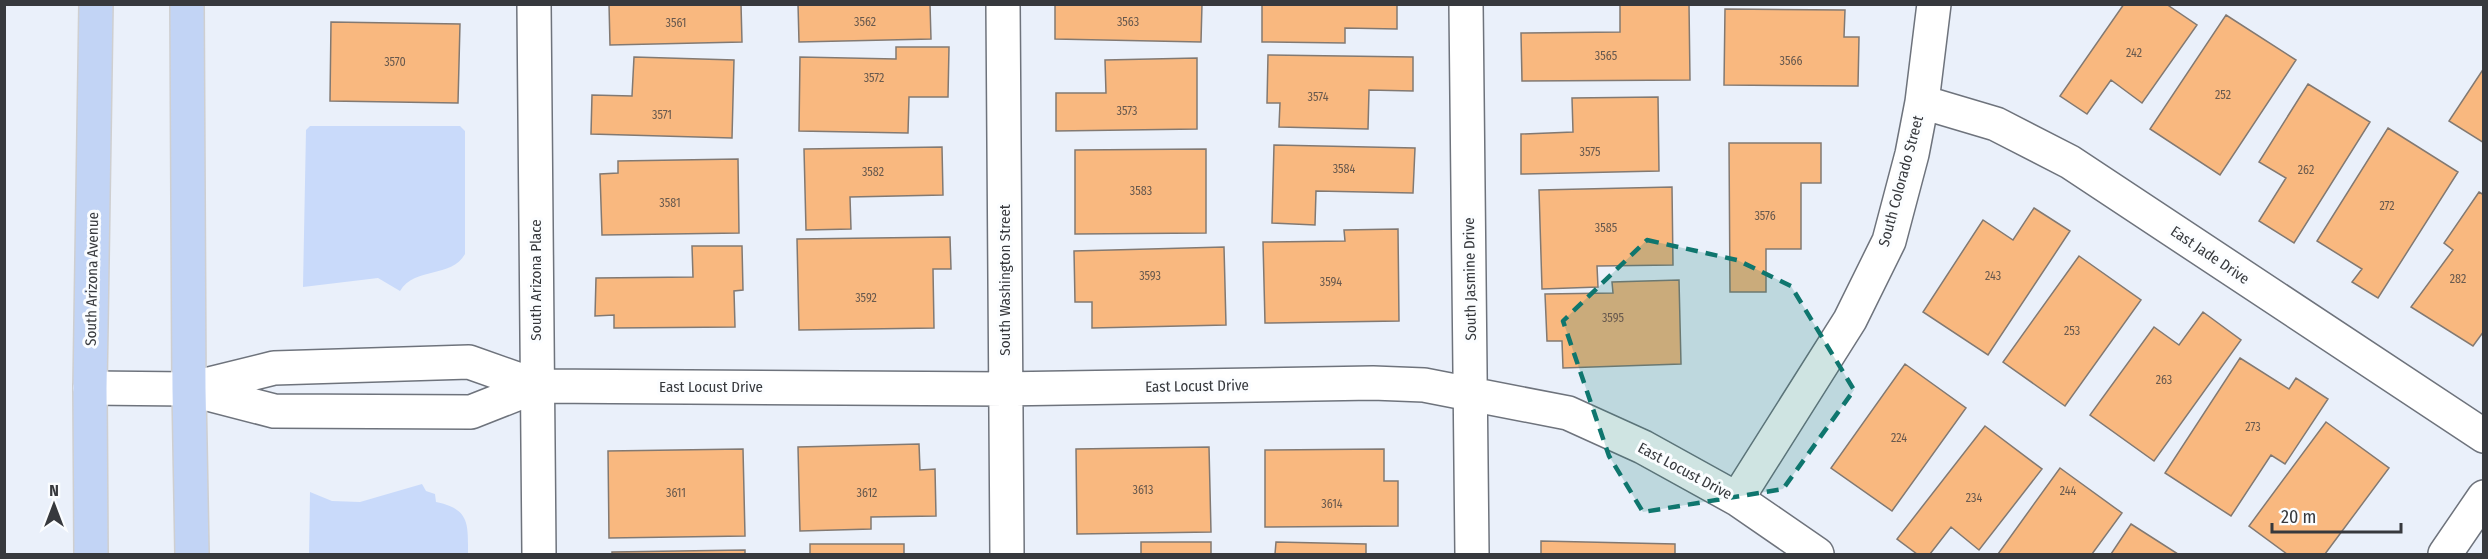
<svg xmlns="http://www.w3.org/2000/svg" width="2488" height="559" viewBox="0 0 2488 559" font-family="'Fira Sans Condensed',sans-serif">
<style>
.green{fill:#c9dafa}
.building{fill:#f9b87f;stroke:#827972;stroke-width:1.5}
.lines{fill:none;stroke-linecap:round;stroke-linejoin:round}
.minor-casing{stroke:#6e737c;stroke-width:36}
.major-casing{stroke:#cfcfd0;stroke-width:36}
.minor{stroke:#fff;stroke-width:33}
.major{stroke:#c2d4f5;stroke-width:33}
.marked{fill:#0f766e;fill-opacity:0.2;stroke:#0f766e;stroke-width:4.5;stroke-dasharray:12 8;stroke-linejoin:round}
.labels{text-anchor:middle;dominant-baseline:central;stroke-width:6;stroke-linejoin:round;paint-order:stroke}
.number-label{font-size:12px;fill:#68594e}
.street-label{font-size:15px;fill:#37393d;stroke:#fbfdff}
</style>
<rect width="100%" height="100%" fill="#eaf0fa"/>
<path class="green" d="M310 126H460L465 131V254C451 279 415 266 400 291L378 278 303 287 306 130Z
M422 484 426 491 435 494 436 502C470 509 468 524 468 554H309L310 492 332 501 360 502Z"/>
<path class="building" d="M609 4H741L742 42 610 45Z
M798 4H930L931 39 799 42Z
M1055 4H1202L1201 42 1055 39Z
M1262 4H1397V29L1345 28V43L1262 42Z
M1620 4H1689L1690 80 1522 81 1521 33 1620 32Z
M2124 4H2166L2197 25 2142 103 2111 80 2087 114 2060 96Z
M1725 9 1845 10 1844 37H1859L1858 86 1724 85Z
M2226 15 2296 60 2220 175 2150 129Z
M331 22 460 24 458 103 330 101Z
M896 47H949L948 97H909L908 133 799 131 800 57 896 59Z
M1268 55 1413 57V91L1369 90 1368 129 1279 127 1280 103H1267Z
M634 57 734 60 732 138 591 134 592 95 632 96Z
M1197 58V129L1056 131V93H1106L1105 60Z
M2484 68V143L2449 121Z
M2308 84 2370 122 2294 243 2259 221 2286 178 2259 162Z
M1658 97 1659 171 1521 174V134L1573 132 1572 98Z
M2388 128 2458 172 2378 298 2352 282 2362 269 2317 241Z
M1729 143H1821V183H1801V249H1766V292H1730Z
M1274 145 1415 148 1413 193 1316 191 1315 225 1272 223Z
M942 147 943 195 850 197 851 229 806 230 804 149Z
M1206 149V233L1075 234V150Z
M738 159 739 233 602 235 600 174 618 173V161Z
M1672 187 1673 265 1597 266 1598 287 1542 289 1539 190Z
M2479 192 2484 195V331L2473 346 2411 307 2453 250 2444 243Z
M2034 208 2070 231 1988 355 1923 312 1983 220 2013 240Z
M1398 229 1399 321 1265 323 1263 242 1345 241 1344 230Z
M950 237 951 269H933L934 328 799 330 797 239Z
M692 246H742L743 290 734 291 735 327 614 328V315L595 316 596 278 693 277Z
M1224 247 1226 325 1092 328V302H1075L1074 251Z
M2079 256 2141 300 2065 406 2003 362Z
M1679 280 1681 364 1563 368 1562 341H1547L1545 294 1613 293 1612 282Z
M2203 312 2241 340 2154 461 2090 415 2154 327 2179 345Z
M2240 358 2289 389 2296 378 2328 399 2285 464 2271 455 2231 516 2165 473Z
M1905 364 1966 408 1892 511 1831 468Z
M2326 422 2389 468 2325 554H2287L2249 526Z
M1985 426 2042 469 1979 550 1951 527 1930 554H1917L1897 539Z
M919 444 920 470 935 469 936 516 871 517V529L800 531 798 447Z
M1209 447 1211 532 1077 534 1076 449Z
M743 449 745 536 609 538 608 451Z
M1384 449V481H1398V526L1265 527V450Z
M2060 468 2122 513 2092 554H1998Z
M2131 524 2178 554H2111Z
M1541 541 1675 544V554H1541Z
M1141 542H1211V554H1111H1141Z
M1276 542 1366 544V554H1275Z
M810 544H904V554H810Z
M745 550V554H612V552Z"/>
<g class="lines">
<g class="minor-casing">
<path id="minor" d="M534 4 539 554
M1003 4 1007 554
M1466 4 1472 554
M1922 102 1996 124 2070 162 2484 436
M90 388 189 389 274 411 471 412 537 386
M189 389 274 368 469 362 537 386 1005 389 1373 383 1424 385 1568 413 1643 447 1737 499 1817 554
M1737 499 1850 320 1889 241 1912 154 1922 102 1934 4
M2445 554 2484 497"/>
</g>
<g class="major-casing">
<path id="major" d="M187 4 189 389 192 554
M91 554 90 388 96 4"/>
</g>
<use href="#minor" class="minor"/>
<use href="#major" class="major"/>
</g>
<path class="marked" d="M1647 240 1737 260 1791 286 1854 390 1783 489 1643 512 1609 456 1563 321Z"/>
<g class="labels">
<g class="number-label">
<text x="865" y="22">3562</text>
<text x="1128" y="22">3563</text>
<text x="676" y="23">3561</text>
<text x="2134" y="53">242</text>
<text x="1606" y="56">3565</text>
<text x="1791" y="61">3566</text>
<text x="395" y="62">3570</text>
<text x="874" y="78">3572</text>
<text x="2223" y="95">252</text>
<text x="1318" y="97">3574</text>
<text x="1127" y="111">3573</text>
<text x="662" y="115">3571</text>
<text x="1590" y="152">3575</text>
<text x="1344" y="169">3584</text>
<text x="2306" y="170">262</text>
<text x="873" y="172">3582</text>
<text x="1141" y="191">3583</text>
<text x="670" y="203">3581</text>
<text x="2387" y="206">272</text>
<text x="1765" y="216">3576</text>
<text x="1606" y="228">3585</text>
<text x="1150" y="276">3593</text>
<text x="1993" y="276">243</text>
<text x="2458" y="279">282</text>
<text x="1331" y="282">3594</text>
<text x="866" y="298">3592</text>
<text x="1613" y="318">3595</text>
<text x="2072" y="331">253</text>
<text x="2164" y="380">263</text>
<text x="2253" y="427">273</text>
<text x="1899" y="438">224</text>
<text x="1143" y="490">3613</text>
<text x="2068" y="491">244</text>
<text x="676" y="493">3611</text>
<text x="867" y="493">3612</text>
<text x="1974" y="498">234</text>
<text x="1332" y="504">3614</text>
</g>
<g class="street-label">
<text transform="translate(1901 181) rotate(-75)">South Colorado Street</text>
<text transform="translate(2210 255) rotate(34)">East Jade Drive</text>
<text transform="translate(92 279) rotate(-89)">South Arizona Avenue</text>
<text transform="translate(1470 279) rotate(-91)">South Jasmine Drive</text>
<text transform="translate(536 280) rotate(-90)">South Arizona Place</text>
<text transform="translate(1005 280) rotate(-90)">South Washington Street</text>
<text transform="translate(1197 386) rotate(-1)">East Locust Drive</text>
<text x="711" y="387">East Locust Drive</text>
<text transform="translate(1685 471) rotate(28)">East Locust Drive</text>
</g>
</g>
<rect width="2488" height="559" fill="none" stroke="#37393d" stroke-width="12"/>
<g transform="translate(54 505)" stroke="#fbfdff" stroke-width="4.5" paint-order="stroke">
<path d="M0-4.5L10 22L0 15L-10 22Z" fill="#37393d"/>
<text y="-9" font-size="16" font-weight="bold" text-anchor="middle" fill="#37393d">N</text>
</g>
<path d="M2272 523v9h129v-9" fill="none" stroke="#37393d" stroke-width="3"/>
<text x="2281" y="523" font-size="18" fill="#37393d" stroke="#fbfdff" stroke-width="4.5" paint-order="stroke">20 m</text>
</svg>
